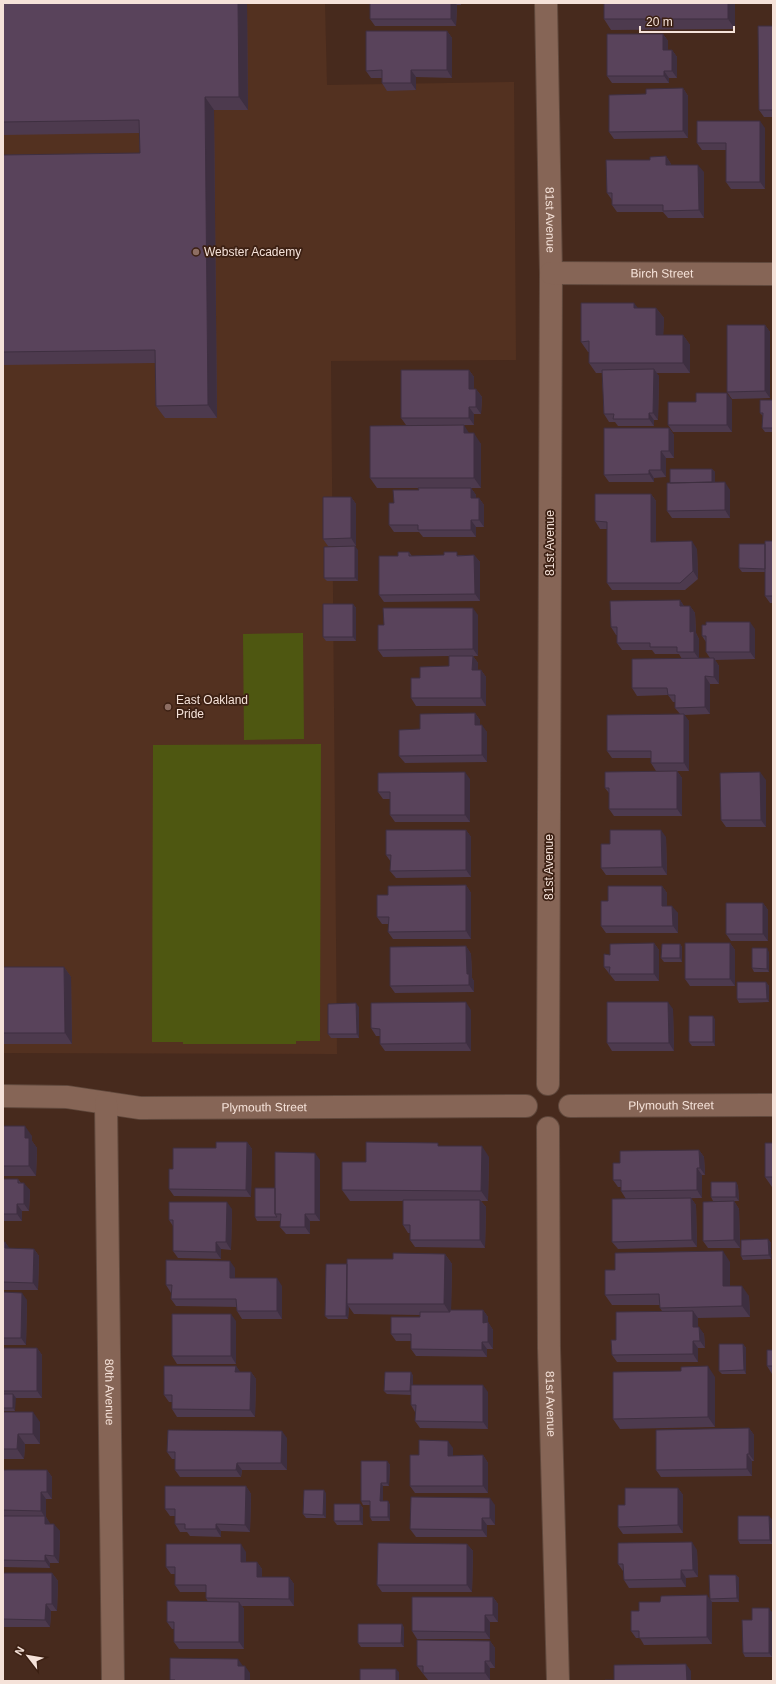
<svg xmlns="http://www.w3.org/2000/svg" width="776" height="1684" viewBox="0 0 776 1684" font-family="Arial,sans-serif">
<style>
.built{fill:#533120}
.green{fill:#4e5711}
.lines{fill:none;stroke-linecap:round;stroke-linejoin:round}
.street-casing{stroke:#60483c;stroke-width:24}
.street{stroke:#866556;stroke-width:22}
.wall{fill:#4d3a4e}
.shaded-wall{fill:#3e2f40}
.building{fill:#59435b;stroke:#3e2f40}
.education-dot{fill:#8d6e63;stroke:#3c2013;stroke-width:1.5}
.labels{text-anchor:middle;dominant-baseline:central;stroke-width:3.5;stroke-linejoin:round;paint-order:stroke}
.street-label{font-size:12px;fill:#f5e2d9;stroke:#3c2013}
.poi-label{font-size:12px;fill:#f5e2d9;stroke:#3c2013;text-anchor:start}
</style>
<rect width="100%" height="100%" fill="#472a1d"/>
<path class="built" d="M3 3H325L327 85 514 82 516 360 331 361 337 1054 3 1053Z"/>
<path class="green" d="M303 633 304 739 244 740 243 634Z
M321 744 320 1041H296V1044H183V1042H152L153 745Z"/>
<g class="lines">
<g class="street-casing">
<g id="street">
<path id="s1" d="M546 3 551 273 548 1084"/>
<path id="s2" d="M551 273 773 274"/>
<path id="s3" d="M3 1096 67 1097 140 1108 526 1106"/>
<path id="s4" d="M106 1103 113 1681"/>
<path id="s5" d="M570 1106 773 1105"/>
<path id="s6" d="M548 1128 549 1348 558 1681"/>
</g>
</g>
<use href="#street" class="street"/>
</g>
<path class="wall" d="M3 3H247L248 110H214L217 418H165L156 406 155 363 3 365V155L140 153 139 133 3 135Z
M370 3H461V5H457L456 26H375L370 19Z
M735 3V29L611 30 604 19Z
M773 26V117H764L759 110Z
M447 31 452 38V78L416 77V90L387 91 382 83V78H371L366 71Z
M663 34 668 41V50H672L677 57V78H669V83H612L607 76Z
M683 88 688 96V138L614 139 609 132 646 94Z
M765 128V189H731L726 182V150H702L697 143Z
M666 156 671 164V165L704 172V218H668L663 212H617L612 205V200L607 193 650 160Z
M638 308H656L664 318 663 335H683L690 345V373H656L659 376 658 420H654V426H618L615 422H609L604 414 602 373H596L589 363V352H588L581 342Z
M765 325 770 332V398L732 399 727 392Z
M469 370 474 377V389H476L482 397 481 414H474V425H406L401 418Z
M732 400V432H673L668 425 696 402Z
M773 400V432H765L762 428 763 416 760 413Z
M669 428 674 435V458H666V477L654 478V482H609L604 475Z
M470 433 481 444V488H471L476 495V498H479L484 505V527H476V537H423L419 532H394L389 525 394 503 419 490V488H377L370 478Z
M712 469 715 472V482L730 490V518H672L667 511 670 483Z
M651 494 656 501V542L697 549 698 579 685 590H612L607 583V529H600L595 521Z
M351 497 356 504V546H328L323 539Z
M773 541V603H770L765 596V572H742L739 568 765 544Z
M358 550V581H327L324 578Z
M409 552 412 556 474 555 480 562V601L384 602 379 595 398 556Z
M680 600 684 606H690L695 613 696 633 699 639V658H710L706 652V642L702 636 755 629V659L715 660 719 666V684H710V714L684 715 689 721V771H656L651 763V758H612L607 751 680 714 675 708V702H673L668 695 637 696 632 688 682 659 679 654H655L652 650H622L617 643V635H616L611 627Z
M353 604 356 608V641H326L323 637Z
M478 615V656H473L478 663V670H481L486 677V706H416L411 698 420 678 449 666V656L383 657 378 650 384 625Z
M475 713 480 720V725L487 732V762L405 763 399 756 420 729Z
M677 771 682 778V816H614L609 809V793L605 788Z
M470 779V822H395L390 815V799H383L378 792Z
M766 780V827H726L721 820Z
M466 830 471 837V877L396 878 390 871 391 862 386 855Z
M666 837 667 875H606L601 868 610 844Z
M466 885 471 893V939H393L388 932V924H382L377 917 388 895Z
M662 886 667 893V906L678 913V933H606L601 926 608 901Z
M763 903 768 910V941H731L726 934Z
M654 943 659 950V981H615L604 967 610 955Z
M730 943 735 950V986H690L685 979Z
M680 944 682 947V962H664L661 958Z
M466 946 471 954 472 978 474 981V992L395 993 390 986Z
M769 952V972H754L752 968Z
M3 967H64L71 977 72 1044H3Z
M766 982 769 986V1002L739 1003 737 999Z
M359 1007V1038H331L328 1034Z
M673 1009 674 1051H612L607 1043Z
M471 1010V1051H385L380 1044V1036H376L371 1028Z
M713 1016 715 1020V1046H692L689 1042Z
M3 1126 32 1136V1141L37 1148 36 1176H3Z
M247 1142 252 1149 251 1197 174 1196 169 1189 173 1169 216 1148Z
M773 1143V1187H772L765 1177Z
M440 1146 489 1157 488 1201H481L486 1207 485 1248 415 1247 410 1240V1233H408L403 1225V1201H350L342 1190 366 1162Z
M699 1150 704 1157 705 1175H702V1198L626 1199 621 1191V1187H618L613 1180 620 1163Z
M320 1160V1221H310V1234H286L280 1227 281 1221H257L255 1217 275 1188Z
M3 1179H18L21 1183 30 1190 29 1211H22V1221H3Z
M736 1182 738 1186 739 1201H713L711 1197Z
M691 1198 696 1205 697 1247 618 1249 612 1242Z
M734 1201 739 1209 740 1248H708L703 1241Z
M232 1209 231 1250 221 1249V1259L178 1258 173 1251V1226L169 1220Z
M768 1239 771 1243V1259L743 1260 741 1256Z
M3 1242H5L9 1248 34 1249 39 1256 38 1290H3Z
M445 1254 452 1264 451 1310H483L488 1317V1322L493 1330V1349H487V1357L416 1356 411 1349V1341H396L391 1334 420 1317V1315L354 1314 349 1307 348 1319H328L325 1316 347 1265Z
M730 1262V1286L749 1296 750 1317 698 1318V1327L704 1334 705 1348H698V1362H617L612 1355 616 1340 662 1311 660 1308V1305H612L605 1295 615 1270Z
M235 1268V1278L282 1286V1319H242L237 1311V1307L176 1306 171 1299V1293L166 1285Z
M3 1292 27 1300 26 1345H3Z
M236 1321V1364H177L172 1356Z
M743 1344 746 1348V1374H722L719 1371Z
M3 1348H37L42 1355V1398H15V1411H3Z
M773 1350V1374H772L767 1366Z
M236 1366 240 1372H251L256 1379 255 1417H177L172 1409V1402H169L164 1395Z
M411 1372 413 1376V1385L488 1392V1429L420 1428 415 1421V1412L411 1405V1395L387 1394 384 1391Z
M715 1377V1427L620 1429 613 1419Z
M3 1412 40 1422V1444H25L24 1459H3Z
M749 1428 754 1435V1461H752V1476L661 1477 656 1470Z
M287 1438V1470H242L241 1477H180L175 1470V1459H172L167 1452Z
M453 1448V1456L483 1455 488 1463V1493H415L410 1486 419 1455Z
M387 1461 390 1465 389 1486H383V1501H388L390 1505V1521H372L370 1517V1505H363L361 1501Z
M3 1470H47L52 1477V1499H46V1517L50 1524 60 1531 59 1563H50V1568L3 1567Z
M246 1486 251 1494 250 1532 221 1531V1537L190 1536 187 1532H180L175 1524V1516H170L165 1509Z
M678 1488 683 1495V1533L623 1534 618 1527 625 1505Z
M326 1493V1518H306L303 1514Z
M360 1504 363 1508V1525H337L334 1521Z
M495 1505V1525H487V1537H416L410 1529Z
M772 1519V1544H740L738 1540Z
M467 1544 473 1551 472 1592H382L377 1585Z
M697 1550 698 1577 686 1578V1587L629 1588 624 1580 623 1571 618 1564Z
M246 1552V1562H257L262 1569V1577H289L294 1584V1606H242L244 1609V1649H179L174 1642V1629H172L167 1622 208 1602 206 1598V1592H180L175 1585V1574H171L166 1567Z
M3 1573H52L58 1581 57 1611H51L50 1627H3Z
M736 1575 739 1578V1602H712V1644L644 1645 640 1638H636L631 1631 639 1611 660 1602 710 1599Z
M493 1597 498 1604V1622H490V1639H417L412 1631Z
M772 1612V1657H745L743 1653 752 1620Z
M402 1624 404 1628V1647H361L358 1643Z
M490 1641 495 1648V1668H490V1680H428L417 1666Z"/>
<path class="shaded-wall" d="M238 3H247L248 110 239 97Z
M451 3H455L457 5 456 26 451 19Z
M728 3H735V29L728 19Z
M447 31 452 38V78L447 70Z
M663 34 668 41V57L663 50Z
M672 50 677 57V78L672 71Z
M411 70 416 77V90L411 83Z
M664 71 669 78V83L664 76Z
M683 88 688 96V138L683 131Z
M205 97 214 110 217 418 208 405Z
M760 121 765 128V189L760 182Z
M666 156 671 164V172L666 165Z
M698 165 704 172V218L699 210Z
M634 303 642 313 634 308Z
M656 308 664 318 663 345 656 335Z
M765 325 770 332V398L765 391Z
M683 335 690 345V373L683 363Z
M654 369 659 376 658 420 653 413Z
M469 370 474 377V397L469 389Z
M476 389 482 397 481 414 476 407Z
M727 393 732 400V432L727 425Z
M469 407 474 414V425L469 418Z
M649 413 654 420V426L649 419Z
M464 425 471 436 464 433Z
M669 428 674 435V458L669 451Z
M474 433 481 444V488L474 478Z
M661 451 666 458V477L661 470Z
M712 469 715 472V490L712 486Z
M649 470 654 478V482L649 474Z
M725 482 730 490V518L725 510Z
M471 488 476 495V505L471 498Z
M651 494 656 501V549L651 542Z
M351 497 356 504V546L351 538Z
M479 498 484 505V527L479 520Z
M471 520 476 527V537L471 530Z
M692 541 697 549 698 579 693 571Z
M355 546 358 550V581L355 578Z
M474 555 480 562V601L475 594Z
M680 600 685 608 680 606Z
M353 604 356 608V641L353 637Z
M690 606 695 613 696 633 699 639V659L694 652 690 632Z
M473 608 478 615V656L473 649Z
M750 622 755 629V659L750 652Z
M473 656 478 663V677L472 670Z
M714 658 719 666V684L714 677Z
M481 670 486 677V706L481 698Z
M705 676 710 684V714L705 707Z
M475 713 480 720V732L475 725Z
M684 714 689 721V771L684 763Z
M482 725 487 732V762L482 755Z
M677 771 682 778V816L677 809Z
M465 772 470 779V822L465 815Z
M760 772 766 780V827L761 820Z
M466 830 471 837V877L466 870Z
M661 830 666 837 667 875 662 867Z
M466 885 471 893V939L466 931Z
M662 886 667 893V913L662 906Z
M763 903 768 910V941L763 934Z
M672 906 678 913V933L673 926Z
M654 943 659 950V981L654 974Z
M730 943 735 950V986L730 979Z
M680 944 682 947V962L680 958Z
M466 946 471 954 472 978 474 981V992L469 985 467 974Z
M767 948 769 952V972L767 969Z
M64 967 71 977 72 1044 65 1033Z
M766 982 769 986V1002L767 999Z
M466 1002 471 1010V1051L466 1043Z
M668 1002 673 1009 674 1051 669 1043Z
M356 1003 359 1007V1038L357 1034Z
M713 1016 715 1020V1046L713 1042Z
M25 1126 32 1136V1141L37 1148 36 1176 29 1166 25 1138Z
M247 1142 252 1149 251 1197 246 1190Z
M482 1146 489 1157 488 1201 481 1191Z
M699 1150 704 1157 705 1175 700 1168Z
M315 1153 320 1160V1221L315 1214Z
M697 1168 702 1175V1198L697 1190Z
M736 1182 738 1186 739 1201 736 1197Z
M24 1183 30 1190 29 1211 24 1204Z
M691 1198 696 1205 697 1247 692 1240Z
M480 1200 486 1207 485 1248 480 1240Z
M734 1201 739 1209 740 1248 734 1240Z
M227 1202 232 1209 231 1250 226 1242Z
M17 1204 22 1211V1221L17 1214Z
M305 1214 310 1221V1234L305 1227Z
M768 1239 771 1243V1259L769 1255Z
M5 1242 10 1249 5 1248Z
M216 1242 221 1249V1259L216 1252Z
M34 1249 39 1256 38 1290 33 1283Z
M723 1251 730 1262V1296L723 1286Z
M445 1254 452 1264 451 1315 444 1304Z
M230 1261 235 1268V1286L230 1278Z
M347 1264 349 1268 347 1304 349 1307 348 1319 346 1316Z
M277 1278 282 1286V1319L277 1311Z
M742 1286 749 1296 750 1317 742 1306Z
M22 1293 27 1300 26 1345 21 1338Z
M483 1310 488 1317V1330L483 1323Z
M693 1311 698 1318V1334L693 1327Z
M231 1314 236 1321V1364L231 1356Z
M488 1322 493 1330V1349L488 1342Z
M699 1327 704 1334 705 1348 700 1341Z
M693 1341 698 1348V1362L693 1354Z
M482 1342 487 1349V1357L482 1350Z
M743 1344 746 1348V1374L744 1370Z
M37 1348 42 1355V1398L37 1391Z
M236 1366 241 1373 235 1372Z
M708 1366 715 1377V1427L708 1417Z
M251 1372 256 1379 255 1417 250 1410Z
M411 1372 413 1376V1395L410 1391Z
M483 1385 488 1392V1429L483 1422Z
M13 1394 16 1398 15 1411 13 1408Z
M33 1412 40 1422V1444L33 1434Z
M749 1428 754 1435V1461L749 1454Z
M282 1431 287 1438V1470L281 1463Z
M18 1434 25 1444 24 1459 17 1449Z
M448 1441 453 1448V1463L448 1456Z
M747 1454 752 1461V1476L747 1469Z
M483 1455 488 1463V1493L483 1486Z
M387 1461 390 1465 389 1486 387 1483Z
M237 1463 242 1470 241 1477 236 1470Z
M47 1470 52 1477V1499L47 1492Z
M381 1483 383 1486V1505L380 1501Z
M246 1486 251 1494 250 1532 245 1525Z
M678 1488 683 1495V1533L678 1525Z
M324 1490 326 1493V1518L323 1515Z
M41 1492 46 1499V1517L50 1523V1531L45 1524V1517L41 1511Z
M490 1498 495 1505V1525L490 1518Z
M388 1501 390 1505V1521L388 1517Z
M360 1504 363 1508V1525L360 1521Z
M769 1516 772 1519V1544L770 1540Z
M482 1518 487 1525V1537L482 1530Z
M54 1524 60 1531 59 1563 54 1556Z
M216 1524 221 1531V1537L216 1529Z
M692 1542 697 1550 698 1577 693 1570Z
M241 1544 246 1552V1569L241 1562Z
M467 1544 473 1551 472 1592 467 1585Z
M45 1555 50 1563V1568L45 1561Z
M257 1562 262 1569V1584L257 1577Z
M681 1570 686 1578V1587L681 1579Z
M52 1573 58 1581 57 1611 52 1604Z
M736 1575 739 1578V1602L737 1598Z
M289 1577 294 1584V1606L289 1599Z
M707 1595 712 1602V1644L707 1637Z
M493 1597 498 1604V1622L493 1615Z
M239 1602 244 1609V1649L239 1642Z
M46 1604 51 1611 50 1627 45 1620Z
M769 1608 772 1612V1657L769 1653Z
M485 1615 490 1622V1639L485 1632Z
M402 1624 404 1628V1647L401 1643Z
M490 1641 495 1648V1668L490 1661Z
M238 1659 243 1666H238Z
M485 1661 490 1668V1680L485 1673Z
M686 1664 691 1671V1681H687Z
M245 1666 250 1673V1681H245Z
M396 1669 399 1672V1681H396Z"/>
<path class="building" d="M3 3H238L239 97H205L208 405 156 406 155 350 3 352V155L140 153 139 120 3 122Z
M370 3H451V19H370Z
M604 3H728V19H604Z
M758 26H773V110H759Z
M366 31H447V70H411V83H382V70L366 71Z
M607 34H663V50H672V71H664V76H607Z
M683 88V131L609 132V95L646 94V89Z
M697 121H760V182H726V143H697Z
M666 156V165H698L699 210 663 211V205H612V193H607L606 160H650V157Z
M581 303H634V308H656V335H683V363H589V341L581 342Z
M727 325H765V391L727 392Z
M654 369 653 413H649V419H613L614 414H604L602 370Z
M401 370H469V389H476V407H469V418H401Z
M696 393H727V425H668V402H696Z
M760 400H773V428H762L763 413H760Z
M464 425V433H474V478H370V426Z
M604 428H669V451H661V470H649V474L604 475Z
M670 469H712V482L670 483Z
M725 482V510L667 511V483Z
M418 488H471V498H479V520H471V530H418V525H389V503H394L393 490H419Z
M595 494H651V542L692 541 693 571 680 583H607V522L595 521Z
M323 497H351V538L323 539Z
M765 541H773V596H765Z
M739 544H765V569L739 568Z
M355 546V578H324V547Z
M398 552H409V556L444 555V552H457V556L474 555 475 594 379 595V556H398Z
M680 600V606H690V632L694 631V652H677V647H650V643H617V627H611L610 601Z
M323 604H353V637H323Z
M383 608H473V649L378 650V625H384Z
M706 622H750V652H706V636H702V625H706Z
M449 656H473L472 670H481V698H411V678H420V667L449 666Z
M714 658V677L705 676V707L675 708V695H668L667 688H632V659Z
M475 713V725H482V755L399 756V730L420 729V714Z
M684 714V763H651V751H607V715Z
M677 771V809H609V788H605V772Z
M465 772V815H390V792H378V773Z
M760 772 761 820H721L720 773Z
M386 830H466V870L390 871 391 855H386Z
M610 830H661L662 867 601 868V844H610Z
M466 885V931L388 932 389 917H377V895H388V886Z
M608 886H662V906H672L673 926H601V901H608Z
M726 903H763V934H726Z
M654 943V974H609L610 967H604V954L610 955V944Z
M685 943H730V979H685Z
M662 944H680V958H661Z
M466 946 467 974H469V985L390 986V947Z
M752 948H767V969L752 968Z
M3 967H64L65 1033H3Z
M737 982H766L767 999H737Z
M466 1002V1043L380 1044V1029L371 1028V1003Z
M607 1002H668L669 1043H607Z
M356 1003 357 1034H328V1004Z
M689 1016H713V1042H689Z
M3 1126H25V1138H29V1166H3Z
M216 1142H247L246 1190 169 1189V1169H173V1148H216Z
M366 1142 438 1143V1146H482L481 1191 342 1190V1162H366Z
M765 1143H773V1177H765Z
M699 1150 700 1168H697V1190L621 1191V1180H613V1163H620V1151Z
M275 1152 315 1153V1214H305V1227H280L281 1214H275Z
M3 1179H18V1183H24V1204H17V1214H3Z
M711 1182H736V1197H711Z
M255 1188H275V1214L277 1217H255Z
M691 1198 692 1240 612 1242V1199Z
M403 1200H480V1240H410V1225H403Z
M734 1201V1240L703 1241V1202Z
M169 1202H227L226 1242H216V1252L173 1251V1220H169Z
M768 1239 769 1255 741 1256V1240Z
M3 1242H5V1248L34 1249 33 1283 3 1282Z
M723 1251V1286H742V1306L660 1308 659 1294 605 1295V1270H615V1253Z
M393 1253 445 1254 444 1304H347V1259H393Z
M772 1254H773V1307Z
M166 1260 230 1261V1278H277V1311H237L236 1299H171L172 1285H166Z
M326 1264H347L346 1316H325Z
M3 1292 22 1293 21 1338H3Z
M450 1310H483V1323L488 1322V1342H482V1350L411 1349V1334H391V1317H420V1312H450Z
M693 1311V1327H699L700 1341H693V1354L612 1355 611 1340H616V1312Z
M172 1314H231V1356H172Z
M719 1344H743L744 1370 719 1371Z
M3 1348H37V1391H3Z
M767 1350H773V1366H767Z
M164 1366H236L235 1372H251L250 1410 172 1409V1395H164Z
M708 1366V1417L613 1419V1372L681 1371V1367Z
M385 1372H411L410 1391H384Z
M411 1385H483V1422L415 1421 416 1405H411Z
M3 1394H13V1408H3Z
M3 1412H33V1434H18L17 1449H3Z
M749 1428V1454H747V1469L656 1470V1430Z
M168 1430 282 1431 281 1463H237L236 1470H175V1452H167Z
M419 1440 448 1441V1456L483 1455V1486H410V1455H419Z
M361 1461H387V1483H381L380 1501H388V1517H370V1501H361Z
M3 1470H47V1492H41V1511L3 1510Z
M165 1486H246L245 1525 216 1524V1529H185V1524H175V1509H165Z
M625 1488H678V1525L618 1527V1505H625Z
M304 1490H324L323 1515 303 1514Z
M411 1497 490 1498V1518H482V1530L410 1529Z
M334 1504H360V1521H334Z
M3 1516H45V1524H54V1556L45 1555V1561L3 1560Z
M738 1516H769L770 1540H738Z
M692 1542 693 1570H681V1579L624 1580 623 1564H618V1543Z
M378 1543 467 1544V1585H377Z
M166 1544H241V1562H257V1577H289V1599L206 1598V1585H175V1567H166Z
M3 1573H52V1604H46L45 1620 3 1619Z
M709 1575H736L737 1598 710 1599Z
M707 1595V1637L639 1638V1631H631V1611H639V1602H660L661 1596Z
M412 1597H493V1615H485V1632L412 1631Z
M167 1601 239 1602V1642H174V1622H167Z
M752 1608H769V1653H743L742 1620H752Z
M358 1624H402L401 1643H358Z
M417 1640 490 1641V1661H485V1673H423V1666H417Z
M170 1658 238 1659V1666H245V1681H175V1680H170Z
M686 1664 687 1681H605V1680H614V1665Z
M360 1669H396V1681H360Z"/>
<g class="education-dot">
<circle cx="196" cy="252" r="4"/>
<circle cx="168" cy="707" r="4"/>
</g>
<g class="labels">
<g class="street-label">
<text stroke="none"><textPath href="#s1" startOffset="217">81st Avenue</textPath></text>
<text stroke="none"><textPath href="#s2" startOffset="111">Birch Street</textPath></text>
<text transform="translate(550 543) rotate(-90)">81st Avenue</text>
<text transform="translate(549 867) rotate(-90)">81st Avenue</text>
<text stroke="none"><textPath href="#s5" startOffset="101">Plymouth Street</textPath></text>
<text stroke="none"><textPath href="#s3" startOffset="262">Plymouth Street</textPath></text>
<text stroke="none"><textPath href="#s4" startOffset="289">80th Avenue</textPath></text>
<text stroke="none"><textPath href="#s6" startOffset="276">81st Avenue</textPath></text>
</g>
<g class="poi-label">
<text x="204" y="252">Webster Academy</text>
<text x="176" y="700">East Oakland<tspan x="176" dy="14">Pride</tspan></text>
</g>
</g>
<rect width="776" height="1684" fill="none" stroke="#f5e2d9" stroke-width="8"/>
<g transform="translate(28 1656) rotate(301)" stroke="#3c2013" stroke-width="3" paint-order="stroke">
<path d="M0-3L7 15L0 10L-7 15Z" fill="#f5e2d9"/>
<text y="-6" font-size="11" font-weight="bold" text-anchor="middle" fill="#f5e2d9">N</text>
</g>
<path d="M640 26v6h94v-6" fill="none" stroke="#f5e2d9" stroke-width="2"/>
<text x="646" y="26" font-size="12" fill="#f5e2d9" stroke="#3c2013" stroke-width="3" paint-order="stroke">20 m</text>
</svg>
